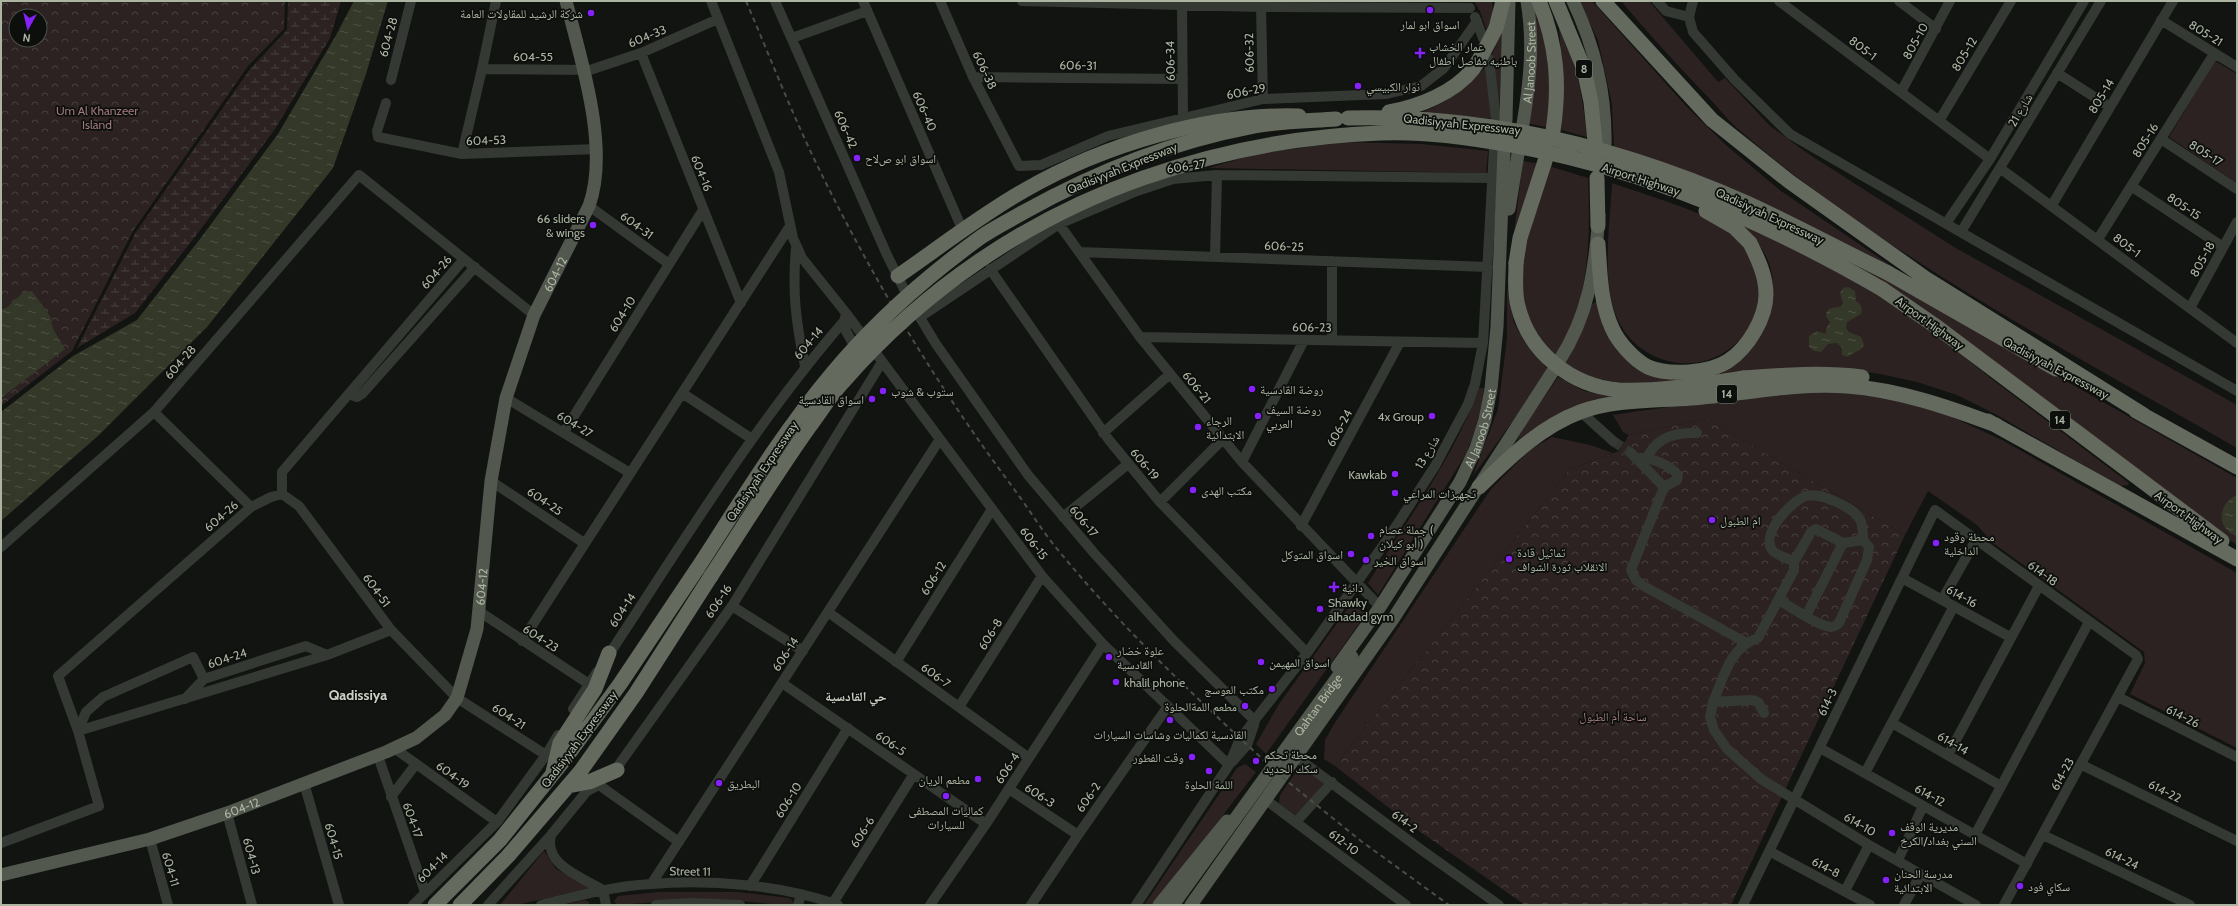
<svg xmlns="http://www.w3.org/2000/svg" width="2238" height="906" viewBox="0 0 2238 906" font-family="Cabin,'Noto Naskh Arabic',sans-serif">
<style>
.grass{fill:#2c2222}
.wetland{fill:url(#wetland-marsh)}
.park{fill:url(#park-crowns);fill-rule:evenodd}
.water{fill:url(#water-ripples)}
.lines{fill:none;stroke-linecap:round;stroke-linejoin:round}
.minor-tunnel{stroke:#31342f;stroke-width:10;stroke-dasharray:10 5;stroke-linecap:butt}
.minor{stroke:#353933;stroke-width:10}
.major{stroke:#52584e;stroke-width:13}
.highway{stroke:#646a5e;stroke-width:15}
.rail{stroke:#494e45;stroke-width:2;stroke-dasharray:5 4;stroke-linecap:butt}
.major-bridge{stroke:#52584e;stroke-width:13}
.highway-bridge{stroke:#646a5e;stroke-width:15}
.poi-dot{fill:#8621fc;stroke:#0d0f0d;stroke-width:1.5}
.labels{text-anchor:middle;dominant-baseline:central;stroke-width:3.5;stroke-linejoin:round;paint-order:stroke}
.shield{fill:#0d0f0d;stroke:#7c8375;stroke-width:1}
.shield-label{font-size:11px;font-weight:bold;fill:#acb5a2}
.poi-label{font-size:12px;fill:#acb5a2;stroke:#0d0f0d;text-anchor:start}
.street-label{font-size:12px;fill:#acb5a2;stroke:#0d0f0d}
.park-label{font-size:12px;fill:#a1787e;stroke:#0d0f0d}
.neighbourhood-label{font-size:13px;font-weight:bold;fill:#cad1c4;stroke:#0d0f0d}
.quarter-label{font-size:14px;font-weight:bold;fill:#cad1c4;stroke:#0d0f0d}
</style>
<defs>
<pattern id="wetland-marsh" width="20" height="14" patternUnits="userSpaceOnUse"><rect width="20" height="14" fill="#2c2222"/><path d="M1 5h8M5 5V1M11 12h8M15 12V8" fill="none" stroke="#48403f"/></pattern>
<pattern id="park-crowns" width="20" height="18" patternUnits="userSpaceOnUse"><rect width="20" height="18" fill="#2c2222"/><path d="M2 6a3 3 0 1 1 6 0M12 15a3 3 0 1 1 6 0" fill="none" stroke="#48403f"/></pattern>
<pattern id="water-ripples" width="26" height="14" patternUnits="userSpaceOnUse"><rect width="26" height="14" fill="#343828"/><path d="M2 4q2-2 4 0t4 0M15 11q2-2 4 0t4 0" fill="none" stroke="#4f5344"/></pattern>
</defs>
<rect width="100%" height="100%" fill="#121412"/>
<path class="grass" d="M1474 1H1492L1493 13 1487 31 1480 11Z
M1532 1 1549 46 1550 128 1527 123Z
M1579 1H1592L1686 106 1726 145 1781 191 1928 291 1806 226 1704 177 1614 147 1612 104 1598 40Z
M1621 1H1649L1718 82 1725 78 1770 126 1807 153 1954 247 2237 405V448C2068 351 1886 257 1738 129 1727 119 1717 106 1706 95 1677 65 1648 33 1621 1Z
M1559 28C1578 60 1583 102 1587 137L1561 130 1563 77Z
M1502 31 1499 119 1420 113C1446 103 1467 89 1485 67 1492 57 1497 42 1502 31Z
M2215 61 2237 74V183L2169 137Z
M1343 142 1422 144 1488 151 1486 173 1209 168 1255 154Z
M1523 161 1540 164 1511 256Z
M1549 166 1588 178C1590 228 1590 276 1573 324 1570 335 1563 346 1558 357 1496 300 1528 234 1549 166Z
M1612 183C1640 193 1712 214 1732 232 1742 242 1754 256 1757 270 1771 331 1713 383 1654 356 1637 348 1625 335 1617 318 1601 280 1610 223 1612 183Z
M1740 223 1843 272 1914 317 1993 380 2129 483 2128 485 2119 486 1997 415 1957 395 1917 382 1875 373 1829 369 1721 376C1726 366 1739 363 1747 355 1767 331 1779 297 1770 266 1765 249 1751 235 1740 223Z
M1800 237 1874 272 2237 478V545Z
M1507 288 1514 323 1525 342 1549 371 1473 476 1498 409 1507 338Z
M1595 302 1598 304 1612 343 1691 378 1640 386 1587 377 1564 363 1590 306Z
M1558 377 1584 391 1621 399 1540 426 1517 441 1522 430Z
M1479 388H1484L1479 420 1466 454 1378 595 1368 583C1407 520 1454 458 1479 388Z
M1832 392 1870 394 1939 411 2002 440 2237 573V748L2130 694 2145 663 2144 652 1993 543 1977 525 1928 491 1905 535 1707 419 1629 435 1623 432 1613 415C1685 404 1758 395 1832 392Z
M1552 437 1590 445 1613 453 1570 469 1335 766 1324 759 1325 740 1336 721 1491 489 1530 450Z
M1356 603 1362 604 1366 614 1266 754 1256 744 1279 704 1351 604Z
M1245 764 1256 772 1154 905H1144L1237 768Z
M1303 771 1309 772 1324 783 1296 818 1284 809 1279 803 1280 795 1296 772Z
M544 851 556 869 592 888 516 905H500Z
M659 892H738L789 898 792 900 794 905C774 905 755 902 735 901 696 899 656 902 617 905L614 901 618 896Z
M585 900 589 902V905H563Z"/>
<path class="wetland" d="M288 1H341L330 38 275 129 198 233 135 313 77 348 136 232 250 69 287 30Z"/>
<path class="park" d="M1 1H285L284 29 248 66 133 231 72 351 1 406ZM16 16H40V40H16Z
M1707 419 1905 535 1731 905H1525L1415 828 1335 766 1570 469 1619 451 1629 435Z"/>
<path class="water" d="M354 1H388L365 77 333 168 207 327 99 435 1 521V412L73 356 137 320 200 239 278 134 335 37Z
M1848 287 1855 291 1856 301C1861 304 1863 308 1861 314L1847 322 1846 328 1849 332 1861 337 1864 345 1861 349 1847 357 1842 355V348L1837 343 1828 344 1821 352 1814 351 1809 347V336L1817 331 1826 334V329L1830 322 1826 316C1827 305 1835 309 1842 306L1843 303 1840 293 1843 288Z
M32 291 50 316 53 329 65 349 1 398V313L24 292Z
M2237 495V536C2215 529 2218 503 2237 495Z"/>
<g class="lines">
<path class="minor-tunnel" d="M1613 441 1631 453"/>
<path class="minor" d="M711 1 779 172 793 238 802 258 846 313 1042 576 1103 644 1229 765
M775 1 887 255 904 289
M863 1 963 231
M940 1 973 77 1019 166 1041 165 1108 136 1263 99 1386 94 1421 86 1444 68 1477 21
M1022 1 1261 7 1470 8
M1657 1 1666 11 1689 17
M1693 1 1689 17 1693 32 1735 80 1790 134 2237 391
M1779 1 1990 159
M1899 1 1936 29
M1182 4 1183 118
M1261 7 1263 99
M1475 17 1483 38
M2161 20 2237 67
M792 38 867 11
M641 53 741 303
M1489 59 1496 119
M482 69 590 70 641 53 718 19
M2057 73 2110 107
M973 77 1183 79
M391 80 411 1
M1901 92 1950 1
M386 103 377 131 378 137 462 154 597 149
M1939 121 2011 1
M2161 139 2237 189
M462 154 482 69 496 1
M2001 169 2237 343
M2131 186 2223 247
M2052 205 2173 1
M589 206 669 264
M1947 222 1990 159 2084 1
M1059 224 1140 337 1242 462 1380 607
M1961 232 2101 1
M2098 239 2214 54
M796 248C792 292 796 323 805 366
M1079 252 1488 267
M1215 257 1217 175
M1332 261V340
M990 269 1109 440 1160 502 1307 653
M2190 308 2237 222
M919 316 936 344 1028 475 1094 553 1174 641 1255 721
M845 317 846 331 851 340
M920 317 1059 224 1137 191 1173 179 1217 175 1493 178
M1140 337 1483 343
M682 393 752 439
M349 394 357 397 362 394 475 267
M506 398 630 473
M154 412 251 507
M1581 412 1613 441
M564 432 703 210
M1103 433 1170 374
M1631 453 1664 487 1631 570 1636 580 1642 585 1745 642
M1638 458C1651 457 1670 465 1678 475L1677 480 1664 487
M1647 458C1656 437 1676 432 1697 433
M1242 462 1304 340
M491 481 584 543
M282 494 299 506 391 630 457 698 546 755
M1160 502 1223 439
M1063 517 1128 464
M1301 526 1400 342
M1 547 154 412 359 175 534 315
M1902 578 2010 637
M1779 600C1791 607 1818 626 1831 627 1835 627 1836 625 1839 623L1867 560 1869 547 1863 540 1843 543 1816 529 1811 532 1794 562
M1942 600 1976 540
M732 606 803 651
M480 612 589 684
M828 612 1029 758
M1806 616 1843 543
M522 641 790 226
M606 659C682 544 754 425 844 321
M896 662 992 509
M782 683 986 824
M2118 697 2237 757
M185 699 204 679
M1713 702C1724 677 1729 648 1758 638L1794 570V562C1788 558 1778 556 1773 551 1759 535 1791 501 1806 496 1820 492 1857 508 1861 522 1863 527 1863 534 1863 540
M959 707 1042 576
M573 709 597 672
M1764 713 1758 702 1751 700 1713 702 1710 717 1714 730 1727 749 1761 779 1869 845 1976 905
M1892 723 2001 786
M78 731 86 712 103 697 193 657 204 679 306 646 327 655 391 630
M78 731 327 655
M394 748 497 822
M1820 748 2027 864
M1948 755 2039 586
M378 756 425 892
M1295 756 1423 851 1499 905
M1232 762 1247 745 1254 725
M2082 765 2237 841
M613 773 732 606 882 362
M1865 773 1954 606
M304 783 339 905
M599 785 679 842
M1009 789 1078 835
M391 797 416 764
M1266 800 1406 905
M227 813 252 905
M1297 821 1332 782
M551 835C543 865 582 877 603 890L606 905
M1975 835 2089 622
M2043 835 2190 905
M150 839 168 905
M1 843 99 806 78 731 58 676 251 507 271 497 282 494V472L464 259
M1769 851 1870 905
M1898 860 1923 806
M652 883 940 439
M750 886 848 728
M1845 891 1869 845
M833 903 914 774
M413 905 497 822 546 755 558 735
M488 905 551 835 587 791 601 784
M541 905C577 896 614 886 651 884 710 879 783 885 838 905
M656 905 692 903 740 905
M798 905 801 895
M930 905 986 824 1103 644
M1031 905 1078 835 1168 706
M1136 905 1229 765 1240 739 1307 653 1389 537 1435 466 1468 404 1475 384 1483 343 1494 149
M1743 905 1935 510 2136 655 2138 659 2004 905
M1904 905 1921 874"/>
<g class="major">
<path d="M1573 1C1595 47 1606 93 1605 144"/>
<path d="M1506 120 1509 1"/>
<path id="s1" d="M1523 124C1530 82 1534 43 1527 1"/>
<path d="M1509 209 1518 154"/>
<path d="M1559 361C1589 315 1595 269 1599 215"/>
<path id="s2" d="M1337 667 1380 607 1460 482 1476 448 1485 420 1491 389 1497 327 1504 151"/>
<path id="s3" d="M1 875 150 839 227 813 386 752 416 738 445 715 457 698 477 629 491 481 506 398 534 315 589 206C610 148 581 60 566 1"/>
<path d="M1159 905 1227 821"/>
<path d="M1191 905 1393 619 1553 371"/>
</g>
<path class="highway" d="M1539 1C1557 44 1560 85 1553 131
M1556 1 1584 69 1591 102 1595 142
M1603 1 1712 120 1790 182 1925 278 2144 415
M1496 28 1503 1
M1597 178 1598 226
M1598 244C1600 272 1600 301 1612 328 1618 342 1634 360 1648 367 1669 376 1710 373 1728 361 1748 348 1766 318 1766 294 1766 276 1758 259 1750 243
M1516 263 1520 238 1545 161
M1888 273 2056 369
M898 276C940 247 981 215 1025 190 1103 145 1209 113 1299 116
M1882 289 1937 327 2222 541
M1744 378C1783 375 1823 372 1862 377
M2136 411 2237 467
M1988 421 2237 559
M1479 487C1509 458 1540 427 1580 412 1615 399 1654 401 1691 398 1743 394 1795 382 1847 386 1899 390 1948 407 1996 425
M553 772 560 743 595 689 609 653
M568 786 589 782 617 770
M435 905 500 840 564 760 620 684 697 569
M460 905 508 856 580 772 636 693 711 576"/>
<path class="rail" d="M746 1C770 57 792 114 819 169 874 281 939 389 1014 489 1029 509 1042 531 1058 550 1121 627 1195 697 1268 764
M1282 777 1361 841 1449 905"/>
<path class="major-bridge" id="s4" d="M1173 905 1352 657"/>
<path class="highway-bridge" d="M1389 112C1418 107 1454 93 1473 69 1482 56 1489 42 1496 28
M1348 118C1488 114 1620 147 1747 203 1795 225 1841 250 1888 273
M1706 211 1734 227 1750 243
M1516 263C1516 277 1514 292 1518 306 1529 352 1571 386 1619 390 1660 392 1703 384 1744 378
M697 569C740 503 780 436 830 376 873 324 927 276 981 237 994 228 1010 220 1024 212 1094 173 1171 142 1250 127 1278 121 1307 121 1336 119
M711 576C744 526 775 475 810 426 821 411 831 395 843 382 924 289 1027 219 1143 178 1220 151 1298 136 1380 133 1423 131 1467 137 1510 145 1645 169 1764 221 1882 289"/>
</g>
<g class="poi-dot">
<circle cx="1430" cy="10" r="4"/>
<circle cx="591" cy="13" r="4"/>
<path d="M1418 47h4v4h4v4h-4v4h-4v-4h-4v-4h4z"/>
<circle cx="1358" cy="86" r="4"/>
<circle cx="857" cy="158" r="4"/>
<circle cx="593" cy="225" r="4"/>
<circle cx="1252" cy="389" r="4"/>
<circle cx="883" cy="391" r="4"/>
<circle cx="872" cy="399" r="4"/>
<circle cx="1258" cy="416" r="4"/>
<circle cx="1432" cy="416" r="4"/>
<circle cx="1198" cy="427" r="4"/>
<circle cx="1395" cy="474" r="4"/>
<circle cx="1193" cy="490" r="4"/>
<circle cx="1395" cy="493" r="4"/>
<circle cx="1712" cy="520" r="4"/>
<circle cx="1371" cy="536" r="4"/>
<circle cx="1936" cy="543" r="4"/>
<circle cx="1351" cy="554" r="4"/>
<circle cx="1509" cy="559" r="4"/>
<circle cx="1366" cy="560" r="4"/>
<path d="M1332 581h4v4h4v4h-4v4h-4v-4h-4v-4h4z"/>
<circle cx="1320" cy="609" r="4"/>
<circle cx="1109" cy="657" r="4"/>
<circle cx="1261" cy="662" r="4"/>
<circle cx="1116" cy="682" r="4"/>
<circle cx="1272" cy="689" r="4"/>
<circle cx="1245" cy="706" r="4"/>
<circle cx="1170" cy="720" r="4"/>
<circle cx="1192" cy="757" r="4"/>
<circle cx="1256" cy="761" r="4"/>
<circle cx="1209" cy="771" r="4"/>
<circle cx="978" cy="779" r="4"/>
<circle cx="719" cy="783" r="4"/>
<circle cx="946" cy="796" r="4"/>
<circle cx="1892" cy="833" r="4"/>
<circle cx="1886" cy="880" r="4"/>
<circle cx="2020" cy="886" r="4"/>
</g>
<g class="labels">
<g class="shield">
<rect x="1576" y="60" width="16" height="18" rx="3"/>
<rect x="1717" y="385" width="20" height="18" rx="3"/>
<rect x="2050" y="411" width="20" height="18" rx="3"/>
</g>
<g class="shield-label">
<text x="1584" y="69">8</text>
<text x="1727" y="394">14</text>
<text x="2060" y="420">14</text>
</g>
<g class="poi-label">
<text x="583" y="13" text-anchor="end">شركة الرشيد للمقاولات العامة</text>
<text x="1430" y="24" text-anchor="middle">اسواق ابو لمار</text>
<text x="1429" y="46">عمار الخشاب<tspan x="1429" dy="14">باطنيه مفاصل اطفال</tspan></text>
<text x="1366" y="86">نوار الكبيسي</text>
<text x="865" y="158">اسواق ابو صﻻح</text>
<text x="585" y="218" text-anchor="end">66 sliders<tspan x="585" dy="14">&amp; wings</tspan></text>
<text x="1260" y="389">روضة القادسية</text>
<text x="891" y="391">ستوب &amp; شوب</text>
<text x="864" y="399" text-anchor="end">اسواق القادسية</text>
<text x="1266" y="409">روضة السيف<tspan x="1266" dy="14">العربي</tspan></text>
<text x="1424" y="416" text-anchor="end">4x Group</text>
<text x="1206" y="420">الرجاء<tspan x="1206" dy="14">الابتدائية</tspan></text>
<text x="1387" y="474" text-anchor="end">Kawkab</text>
<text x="1201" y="490">مكتب الهدى</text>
<text x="1403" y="493">تجهيزات المراعي</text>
<text x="1720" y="520">ام الطبول</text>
<text x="1379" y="529">جملة عصام (<tspan x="1379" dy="14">أبو كيلان )</tspan></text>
<text x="1944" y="536">محطة وقود<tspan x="1944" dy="14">الداخلية</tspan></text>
<text x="1517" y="552">تماثيل قادة<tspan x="1517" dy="14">الانقلاب ثورة الشواف</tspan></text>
<text x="1343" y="554" text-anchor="end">اسواق المتوكل</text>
<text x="1374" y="560">اسواق الخير</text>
<text x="1342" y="587">دانية</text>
<text x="1328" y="602">Shawky<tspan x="1328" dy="14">alhadad gym</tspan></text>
<text x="1117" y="650">علوة خضار<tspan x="1117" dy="14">القادسية</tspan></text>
<text x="1269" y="662">اسواق المهيمن</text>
<text x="1124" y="682">khalil phone</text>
<text x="1264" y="689" text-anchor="end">مكتب العوسج</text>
<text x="1237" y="706" text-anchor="end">مطعم اللمةالحلوة</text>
<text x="1170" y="734" text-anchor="middle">القادسية لكماليات وشاسات السيارات</text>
<text x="1264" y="754">محطة تحكم<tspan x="1264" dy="14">سكك الحديد</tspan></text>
<text x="1184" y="757" text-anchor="end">وقت الفطور</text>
<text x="970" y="779" text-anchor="end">مطعم الريان</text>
<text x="727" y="783">البطريق</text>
<text x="1209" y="784" text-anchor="middle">اللمة الحلوة</text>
<text x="946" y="810" text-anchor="middle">كماليات المصطفى<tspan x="946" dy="14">للسيارات</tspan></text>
<text x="1900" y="826">مديرية الوقف<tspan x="1900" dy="14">السني بغداد/الكرخ</tspan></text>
<text x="1894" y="873">مدرسة الحنان<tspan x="1894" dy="14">الابتدائية</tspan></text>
<text x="2028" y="886">سكاي فود</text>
</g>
<g class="street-label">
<text transform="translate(2206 33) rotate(32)">805-21</text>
<text transform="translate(647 36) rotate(-22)">604-33</text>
<text transform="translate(388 37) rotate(-75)">604-28</text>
<text transform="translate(1915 41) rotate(-61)">805-10</text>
<text transform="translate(1863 48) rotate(37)">805-1</text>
<text transform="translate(1249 53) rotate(-91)">606-32</text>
<text transform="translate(1964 54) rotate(-59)">805-12</text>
<text x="533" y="56">604-55</text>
<text transform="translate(1170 61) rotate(-91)">606-34</text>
<text stroke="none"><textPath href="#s1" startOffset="62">Al Janoob Street</textPath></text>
<text transform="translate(1078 65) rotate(1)">606-31</text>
<text transform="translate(985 70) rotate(65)">606-38</text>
<text transform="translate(1246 91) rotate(-11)">606-29</text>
<text transform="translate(2101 96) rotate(-59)">805-14</text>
<text transform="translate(2020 110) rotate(-59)">شارع 21</text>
<text transform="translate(925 111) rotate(66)">606-40</text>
<text transform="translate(1462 124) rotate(6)">Qadisiyyah Expressway</text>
<text transform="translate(846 129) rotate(66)">606-42</text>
<text transform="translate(486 140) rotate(-2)">604-53</text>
<text transform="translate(2145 140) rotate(-58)">805-16</text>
<text transform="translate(2206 153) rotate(33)">805-17</text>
<text transform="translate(1186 166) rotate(-8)">606-27</text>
<text transform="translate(1122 168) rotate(-22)">Qadisiyyah Expressway</text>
<text transform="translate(702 173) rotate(68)">604-16</text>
<text transform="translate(1641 179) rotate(18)">Airport Highway</text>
<text transform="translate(2184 206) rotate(34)">805-15</text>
<text transform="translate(1770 216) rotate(25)">Qadisiyyah Expressway</text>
<text transform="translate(637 225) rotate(36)">604-31</text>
<text transform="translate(2127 245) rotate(37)">805-1</text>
<text transform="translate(1284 246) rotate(2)">606-25</text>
<text transform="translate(2202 259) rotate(-61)">805-18</text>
<text transform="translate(436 272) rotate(-49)">604-26</text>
<text stroke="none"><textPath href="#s3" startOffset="934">604-12</textPath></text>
<text transform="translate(622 314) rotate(-58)">604-10</text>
<text transform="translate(1930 323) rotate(36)">Airport Highway</text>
<text transform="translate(1312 327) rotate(1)">606-23</text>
<text transform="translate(808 343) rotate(-50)">604-14</text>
<text transform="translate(180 362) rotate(-49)">604-28</text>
<text transform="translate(2056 368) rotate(28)">Qadisiyyah Expressway</text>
<text transform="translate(1197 387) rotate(51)">606-21</text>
<text transform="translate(575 424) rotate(31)">604-27</text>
<text stroke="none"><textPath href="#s2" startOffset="280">Al Janoob Street</textPath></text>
<text transform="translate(1339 428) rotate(-62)">606-24</text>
<text transform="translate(1427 452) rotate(-59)">شارع 13</text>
<text transform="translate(1145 464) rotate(50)">606-19</text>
<text transform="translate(762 471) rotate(-56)">Qadisiyyah Expressway</text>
<text transform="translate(545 501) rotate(34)">604-25</text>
<text transform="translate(221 516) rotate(-41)">604-26</text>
<text transform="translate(2189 517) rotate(36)">Airport Highway</text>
<text transform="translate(1084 521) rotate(50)">606-17</text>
<text transform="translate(1034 543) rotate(53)">606-15</text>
<text transform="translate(2043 573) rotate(36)">614-18</text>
<text transform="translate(933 578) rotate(-58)">606-12</text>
<text stroke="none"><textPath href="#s3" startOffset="610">604-12</textPath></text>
<text transform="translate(377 590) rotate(54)">604-51</text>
<text transform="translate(1962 596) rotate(29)">614-16</text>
<text transform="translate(718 601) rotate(-56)">606-16</text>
<text transform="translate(622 610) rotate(-56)">604-14</text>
<text transform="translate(990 634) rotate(-58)">606-8</text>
<text transform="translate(541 638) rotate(33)">604-23</text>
<text transform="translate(785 654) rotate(-57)">606-14</text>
<text transform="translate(227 658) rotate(-18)">604-24</text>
<text transform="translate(936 675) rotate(36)">606-7</text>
<text transform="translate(1827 702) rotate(-64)">614-3</text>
<text stroke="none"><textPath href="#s4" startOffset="247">Qahtan Bridge</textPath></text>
<text transform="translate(509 716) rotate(33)">604-21</text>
<text transform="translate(2183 716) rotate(27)">614-26</text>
<text transform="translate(579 739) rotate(-53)">Qadisiyyah Expressway</text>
<text transform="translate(891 743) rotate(34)">606-5</text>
<text transform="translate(1953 743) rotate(30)">614-14</text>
<text transform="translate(1007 768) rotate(-57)">606-4</text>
<text transform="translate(2062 774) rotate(-61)">614-23</text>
<text transform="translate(453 775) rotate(36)">604-19</text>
<text transform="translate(2165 791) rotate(27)">614-22</text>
<text transform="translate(1040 795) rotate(33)">606-3</text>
<text transform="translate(1930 795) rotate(29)">614-12</text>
<text transform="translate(1088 797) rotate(-55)">606-2</text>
<text transform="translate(788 800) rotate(-58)">606-10</text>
<text stroke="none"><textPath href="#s3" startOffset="250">604-12</textPath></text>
<text transform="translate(413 820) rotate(70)">604-17</text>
<text transform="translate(1405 821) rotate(37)">614-2</text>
<text transform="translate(1860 824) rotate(30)">614-10</text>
<text transform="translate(862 832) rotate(-58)">606-6</text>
<text transform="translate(334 841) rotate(74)">604-15</text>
<text transform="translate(1344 842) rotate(37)">612-10</text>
<text transform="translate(252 856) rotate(75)">604-13</text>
<text transform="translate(2122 858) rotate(26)">614-24</text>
<text transform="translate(432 867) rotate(-45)">604-14</text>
<text transform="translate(1826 867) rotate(28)">614-8</text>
<text transform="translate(171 869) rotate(74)">604-11</text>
<text transform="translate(690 871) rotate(1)">Street 11</text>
</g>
<g class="park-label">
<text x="97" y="110">Um Al Khanzeer<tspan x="97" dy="14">Island</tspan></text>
<text x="1613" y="716">ساحة أم الطبول</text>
</g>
<g class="neighbourhood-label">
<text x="856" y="696">حي القادسية</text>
</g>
<g class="quarter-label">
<text x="358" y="695">Qadissiya</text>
</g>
</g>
<rect width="2238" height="906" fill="none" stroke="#acb5a2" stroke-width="4"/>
<g transform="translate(28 28) rotate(188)"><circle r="19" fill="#0d0f0d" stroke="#4d5149"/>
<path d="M0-3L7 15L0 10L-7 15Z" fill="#8621fc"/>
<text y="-6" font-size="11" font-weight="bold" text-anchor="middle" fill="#acb5a2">N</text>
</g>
</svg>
